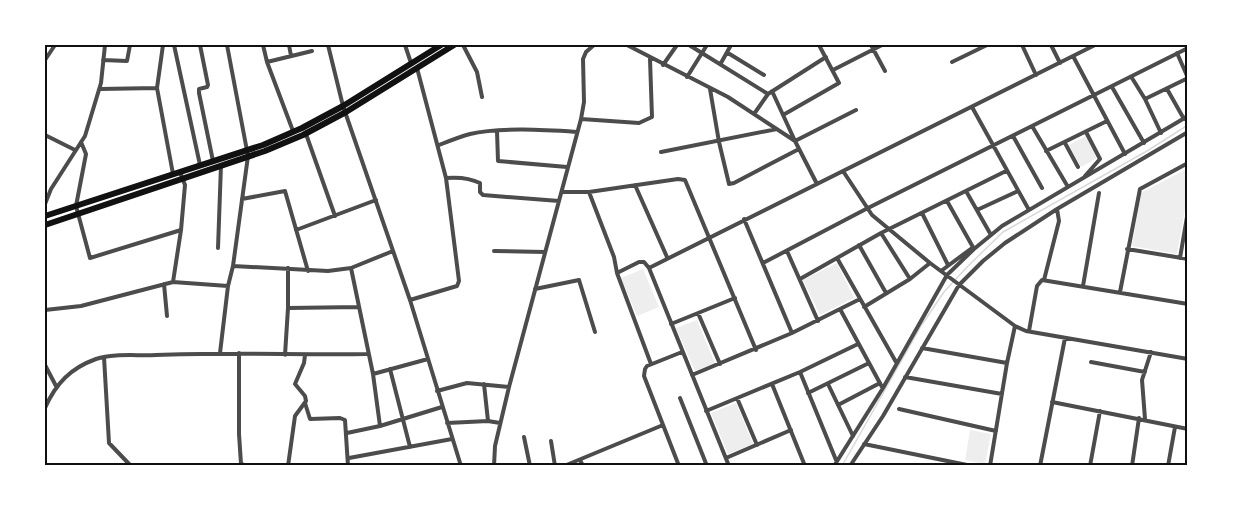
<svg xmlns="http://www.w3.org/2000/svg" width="1233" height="511" viewBox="0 0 1233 511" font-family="Merriweather,serif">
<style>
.green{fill:#eee}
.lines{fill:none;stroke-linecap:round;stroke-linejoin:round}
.stream{stroke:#d9d9d9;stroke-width:1.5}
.minor{stroke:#4c4c4c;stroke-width:4}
.trunk{stroke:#111;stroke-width:6}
.neatline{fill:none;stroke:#111;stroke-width:2}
</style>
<rect width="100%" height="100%" fill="#fff"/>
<path class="green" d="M1086 136 1097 158 1081 167 1069 145Z
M1188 168V192L1177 254 1132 246 1141 193Z
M837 263 854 298 820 315 803 280Z
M643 269 659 307 637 316 621 278Z
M697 320 715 363 695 371 676 328Z
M736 403 753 444 728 454 711 413Z
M970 430 991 434 985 464 965 460Z"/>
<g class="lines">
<path class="stream" d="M842 466 921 326 944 292 967 267 1003 232 1147 151 1188 125"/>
<path class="minor" d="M163 45 157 88 173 174
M174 45 200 165
M200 45 208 85 207 87 199 89V93L213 161
M263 45 267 62 293 131
M289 45 291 56
M328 45 343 106 410 300 461 466
M405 45 411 63
M463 45 477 72 482 97
M627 45 728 97 795 141 817 184
M689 45 768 94
M871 45 885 71
M1022 45 1036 75
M1051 45 1060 63
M728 53 764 75
M1177 53 1188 78
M1073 56 1125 154
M45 60 55 45
M103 60 127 61 130 45
M267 62 312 51
M952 62 987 45
M721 63 731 45
M663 65 677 45
M833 70 882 45
M687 77 707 45
M1132 78 1145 99 1161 133
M1112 87 1144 143
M100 89 157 88
M710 89 719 142 729 184 734 183 799 149
M1167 89 1184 119
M772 91 795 141 856 110
M1145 99 1188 78
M972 107 1029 210
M754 114 768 94 826 57
M783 115 839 83 819 45
M581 119 639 123 652 117 650 59
M1032 126 1068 187
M497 131 498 161 567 167
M306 134 335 216
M45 135 75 150
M1013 136 1042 188
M81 142 86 154 76 206 90 258 181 230
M1065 143 1078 167
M439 145C449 141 459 137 470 134 500 127 546 130 577 132
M1046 151 1107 121
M661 152 777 129
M843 171 872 215 930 263 1015 326 1026 331 1188 359
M1085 176 1100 159 1086 132
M446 178C458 177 470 178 480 183V192L483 195 559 201
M635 185 667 257
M966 191 991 235
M562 192H589L678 179 685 180 756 350
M589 192 614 257 617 273 651 364
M242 199 285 191 308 271
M947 201 974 249
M45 204 51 189 85 136 101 83 105 45
M977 210 1018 191
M922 213 948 265
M744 219 792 333
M296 230 376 200
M881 233 910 279
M859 245 886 293
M218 248 221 165
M1127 249 1188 259
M494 251 545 252
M787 251 818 321
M837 258 896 362
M1180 258 1188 211
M763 263 866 209 1188 48
M233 266 328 271 351 268 393 251
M351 268 373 374 380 426
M649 268 1095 45
M941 271 972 248
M617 273 639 262H644L649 268 729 466
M800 279 881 233 1006 171
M1044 280 1059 221 1057 209
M173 282 181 230 185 185 180 172
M164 284 167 316
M1083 286 1099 193
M535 289 579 280 595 332
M1120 292 1140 189 1188 163
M410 300 457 286 459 281 446 178 417 68
M864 307 910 279 930 263
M288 308 359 307
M840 309 882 387
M45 310 81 306 173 282 228 286
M698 313 720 364
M671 324 735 298
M1029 331 1037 286 1042 280 1188 304
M922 348 1007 363
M220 353 228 286 233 266 248 156 227 45
M239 353V434L241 464 247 466
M285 355 288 308V268
M104 357 109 443 131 466
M1091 362 1145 372
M45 365 56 386
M390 369 410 447
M800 372 836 460
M373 374 428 359
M692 375 792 333 860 299
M905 377 1002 394
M484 384 488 421
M772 384 805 466
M828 384 853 436
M437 391 467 383 509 387
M808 393 869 363
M680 398 707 466
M737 398 757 445
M1052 402 1188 429
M305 403 310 419 340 418 345 420 348 466
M838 405 880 383
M45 408C56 383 71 368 96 359 114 353 137 356 156 355 226 352 297 355 367 354
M899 409 996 431
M706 411 800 372 858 344
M1145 419 1142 380 1151 352
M447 423 488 421 500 423
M347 433 380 426 442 407
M524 437 530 466
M551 441 555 466
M864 444 972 466
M349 458 452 439
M726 458 791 430
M580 460 583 466
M288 466 295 416 306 401 305 396 295 384 304 363 305 355
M494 466 495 446 509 387 581 119 584 102 583 59 586 52 594 45
M564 466 663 425
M679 466 644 376 645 369 647 366 682 352
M834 466 883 388 947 275 974 249 1002 226 1188 116
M850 466 883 416 959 285 983 261 1005 243 1057 209 1188 132
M990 466 1007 363 1015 326
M1040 466 1065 338
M1090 466 1100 411
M1132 466 1139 418
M1168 466 1175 427"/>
<path class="trunk" d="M45 216 263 145 302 128 343 106 441 45
M45 225 265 151 303 135 346 112 454 45"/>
</g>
<rect width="1233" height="511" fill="none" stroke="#ffffff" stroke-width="93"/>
<rect x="46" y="46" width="1140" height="418" class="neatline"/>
</svg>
